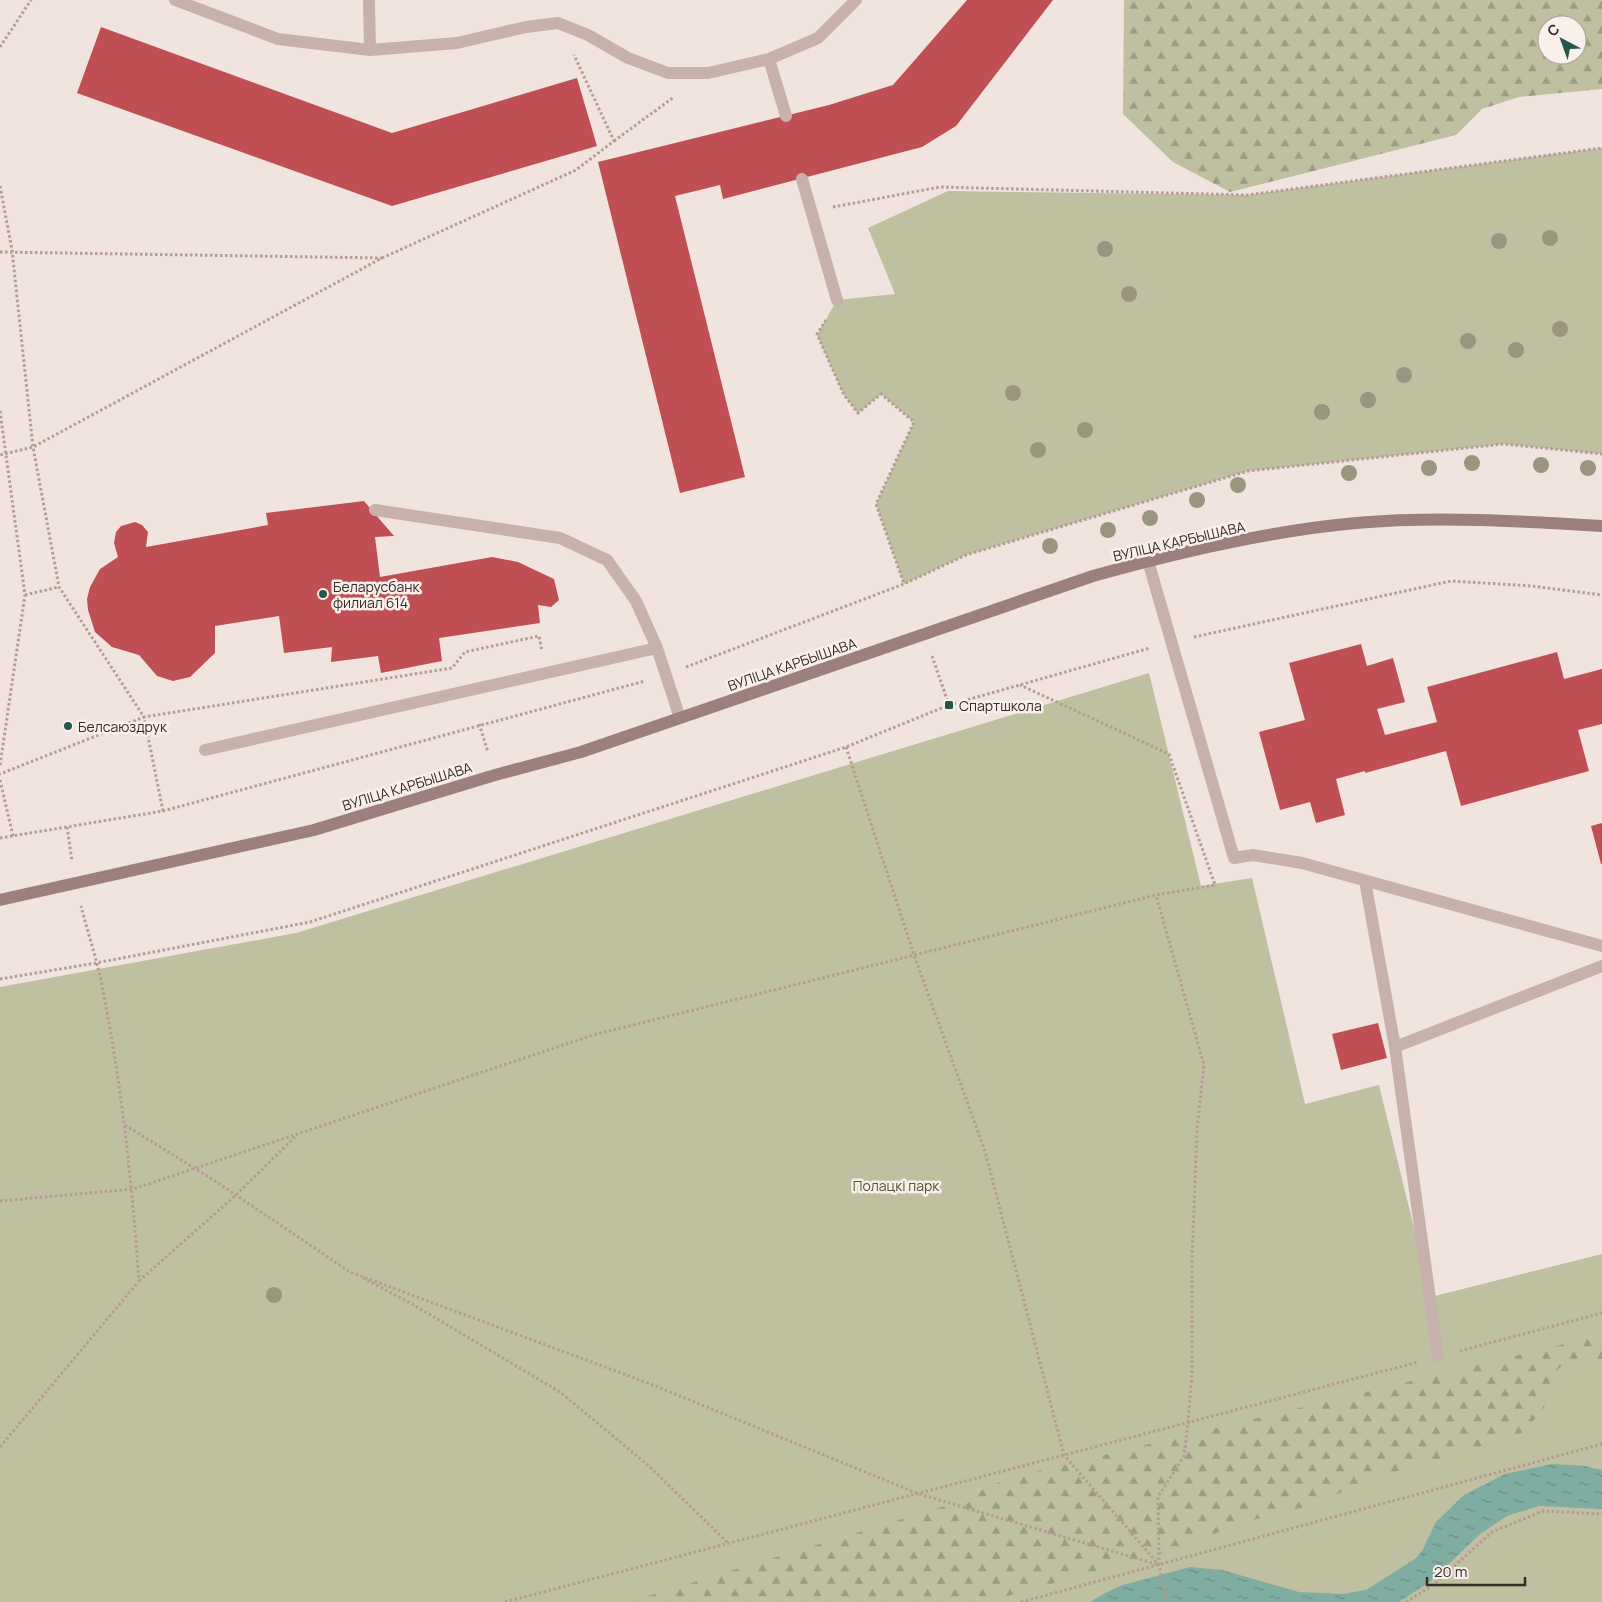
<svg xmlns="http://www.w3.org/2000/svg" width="1602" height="1602" viewBox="0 0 1602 1602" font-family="Manrope,sans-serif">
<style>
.green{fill:#bec09f}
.forest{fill:url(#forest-firs);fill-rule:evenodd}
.water{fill:url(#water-ripples)}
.building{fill:#bf4f53}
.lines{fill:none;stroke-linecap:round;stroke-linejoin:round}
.path{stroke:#b59a95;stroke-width:3;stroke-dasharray:2.5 2.5;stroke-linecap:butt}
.service{stroke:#c9b1ab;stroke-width:12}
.secondary{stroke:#9d7f7d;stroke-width:12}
.tree{fill:#99957e}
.poi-dot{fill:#22574c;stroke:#f9efeb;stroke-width:2}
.labels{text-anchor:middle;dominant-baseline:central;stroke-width:5;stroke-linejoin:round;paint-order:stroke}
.street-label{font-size:14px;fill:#372a2a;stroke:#f9efeb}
.poi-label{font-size:14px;fill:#372a2a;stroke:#f9efeb;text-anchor:start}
.park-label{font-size:14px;fill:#51542f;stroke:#f9efeb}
</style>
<defs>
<pattern id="forest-firs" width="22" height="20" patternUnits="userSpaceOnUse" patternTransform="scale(1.25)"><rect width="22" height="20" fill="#bec09f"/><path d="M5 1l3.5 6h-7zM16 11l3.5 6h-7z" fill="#9b9c82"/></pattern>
<pattern id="water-ripples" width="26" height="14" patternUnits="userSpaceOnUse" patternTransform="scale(1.25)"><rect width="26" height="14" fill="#7fada2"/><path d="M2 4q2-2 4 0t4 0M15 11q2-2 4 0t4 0" fill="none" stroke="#698d84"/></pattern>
</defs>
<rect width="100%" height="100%" fill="#f1e4df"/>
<path class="green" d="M1602 148V454L1504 444 1248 471 966 555 904 584 876 504 914 422 881 394 858 413 844 395 817 335 837 300 895 294 868 228 948 191 1247 195Z
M1149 673 1201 886 1252 878 1305 1104 1379 1085 1431 1297 1602 1254V1602H0V987L296 933Z"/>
<path class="forest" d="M1124 0H1602V89L1519 97 1482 109 1456 135 1230 192 1173 162 1123 114ZM1547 25H1577V55H1547Z
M1602 1335V1362H1565L1552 1376 1543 1411 1519 1435 1385 1475 1305 1507 1237 1524 1187 1546 986 1602H628L945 1506 1012 1477Z"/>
<path class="water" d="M1552 1464 1585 1466 1602 1470V1509L1539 1506 1507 1516 1480 1534 1431 1581 1399 1602H1090L1109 1591 1123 1585 1190 1567 1222 1570 1299 1592 1343 1594 1366 1590 1415 1559 1422 1551 1436 1522 1464 1495 1505 1474Z"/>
<path class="building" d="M967 0H1053L956 126 922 147 723 199 720 185 675 196 745 477 680 493 598 162 829 105 893 85Z
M101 27 392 133 577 78 597 146 392 206 77 93Z
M364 501 394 536 375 537 380 577 492 557 518 562 554 579 559 600 551 607 538 605 540 623 439 638 442 661 381 673 378 656 331 662 332 647 284 653 279 616 215 626V653L190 677 173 681 157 676 139 655 112 647 95 632 88 610 87 599 90 587 100 569 118 557 114 543 116 532 121 526 135 522 142 525 148 532 146 547 268 525 266 513Z
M1361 644 1367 666 1393 658 1405 702 1377 709 1385 735 1437 722 1427 687 1557 652 1564 679 1602 669V724L1578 730 1589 771 1461 806 1446 751 1365 773V771L1336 779 1345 815 1316 823 1310 802 1280 810 1259 732 1305 720 1289 663Z
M1602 823V864H1601L1591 826Z
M1378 1023 1387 1058 1341 1070 1332 1034Z"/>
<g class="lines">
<path class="path" d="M0 47 31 0
M614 141 674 97
M0 186 12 250 33 447 59 587 144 717 0 774
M833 207 940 187 1247 195 1602 148
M0 252 382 258 33 447 0 455
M382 258 576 170 614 141 574 55
M826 320 817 334 844 395 858 413 881 394 914 422 876 504 904 584
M0 411 25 595 0 765
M25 595 59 587
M1194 637 1451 581 1532 586 1602 595
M932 656 949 705
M686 667 904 584 966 555 1248 471 1504 444 1602 454
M479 724 488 752
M846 747 914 955 985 1151 1064 1455 1159 1565 1167 1602
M0 780 13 836
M163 811 144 717 452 668 465 652 539 636 542 651
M67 827 72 861
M0 838 163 811 645 681
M0 979 96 963 310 922 846 747 949 705 1150 648
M125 1125 212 1179 350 1272 653 1385 919 1494 1159 1565 1158 1497 1184 1456 1188 1423 1192 1372V1261L1197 1129 1204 1065 1156 895
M0 1201 133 1189 593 1035 1156 895 1215 885 1169 754 1020 685
M363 1278 412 1304 560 1392 648 1465 728 1543
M139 1281 236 1195 297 1135
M1460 1351 1602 1313
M0 1447 139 1281C132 1184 122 1087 103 991 98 962 88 934 81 906
M505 1602 1418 1362
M1021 1602 1602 1444
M1406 1602 1433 1585 1492 1532 1543 1511 1602 1514"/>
<path class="service" d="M175 0 278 39 370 50 457 43 526 27 558 23 588 35 628 58 668 73H708L769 59 818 38 856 0
M369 0 370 50
M769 59 786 116
M802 179 837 300
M375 510 560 538 607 560 636 601 657 648 680 718
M1148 561 1234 858 1253 855 1302 863 1602 946
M205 750 657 648
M1365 881 1395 1047 1602 966
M1395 1047 1438 1356"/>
<path class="secondary" d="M0 900 314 830 495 775 581 752 1093 576C1178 552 1268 531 1356 523 1438 516 1520 521 1602 526"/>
</g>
<g class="tree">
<circle cx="1550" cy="238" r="8"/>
<circle cx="1499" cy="241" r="8"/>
<circle cx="1105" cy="249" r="8"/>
<circle cx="1129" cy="294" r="8"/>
<circle cx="1560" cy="329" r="8"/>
<circle cx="1468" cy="341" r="8"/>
<circle cx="1516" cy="350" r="8"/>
<circle cx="1404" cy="375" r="8"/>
<circle cx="1013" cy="393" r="8"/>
<circle cx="1368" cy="400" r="8"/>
<circle cx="1322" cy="412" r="8"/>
<circle cx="1085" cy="430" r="8"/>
<circle cx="1038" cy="450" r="8"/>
<circle cx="1472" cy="463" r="8"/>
<circle cx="1541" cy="465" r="8"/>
<circle cx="1429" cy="468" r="8"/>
<circle cx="1588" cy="468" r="8"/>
<circle cx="1349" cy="473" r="8"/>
<circle cx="1238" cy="485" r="8"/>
<circle cx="1197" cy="500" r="8"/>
<circle cx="1150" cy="518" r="8"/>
<circle cx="1108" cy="530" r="8"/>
<circle cx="1050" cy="546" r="8"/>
<circle cx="274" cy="1295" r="8"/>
</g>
<g class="poi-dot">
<circle cx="323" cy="594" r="5"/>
<rect x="944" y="700" width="10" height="10" rx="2.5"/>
<circle cx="68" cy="726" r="5"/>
</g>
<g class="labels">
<g class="street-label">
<text transform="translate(1179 541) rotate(-13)">ВУЛІЦА КАРБЫШАВА</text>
<text transform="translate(792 664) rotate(-19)">ВУЛІЦА КАРБЫШАВА</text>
<text transform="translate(407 786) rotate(-17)">ВУЛІЦА КАРБЫШАВА</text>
</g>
<g class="poi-label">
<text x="333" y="586">Беларусбанк<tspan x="333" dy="16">филиал 614</tspan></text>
<text x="959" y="705">Спартшкола</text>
<text x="78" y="726">Белсаюздрук</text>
</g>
<g class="park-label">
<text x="896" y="1185">Полацкі парк</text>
</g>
</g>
<g transform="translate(1562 40) rotate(319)"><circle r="24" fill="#f9efeb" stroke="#aba09e"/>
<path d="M0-4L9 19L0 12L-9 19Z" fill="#22574c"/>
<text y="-8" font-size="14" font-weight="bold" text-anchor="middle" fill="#372a2a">С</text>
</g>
<path d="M1427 1577v8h98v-8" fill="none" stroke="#372a2a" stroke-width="2.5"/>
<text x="1434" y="1577" font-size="15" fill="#372a2a" stroke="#f9efeb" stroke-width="4" paint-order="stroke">20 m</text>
</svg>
